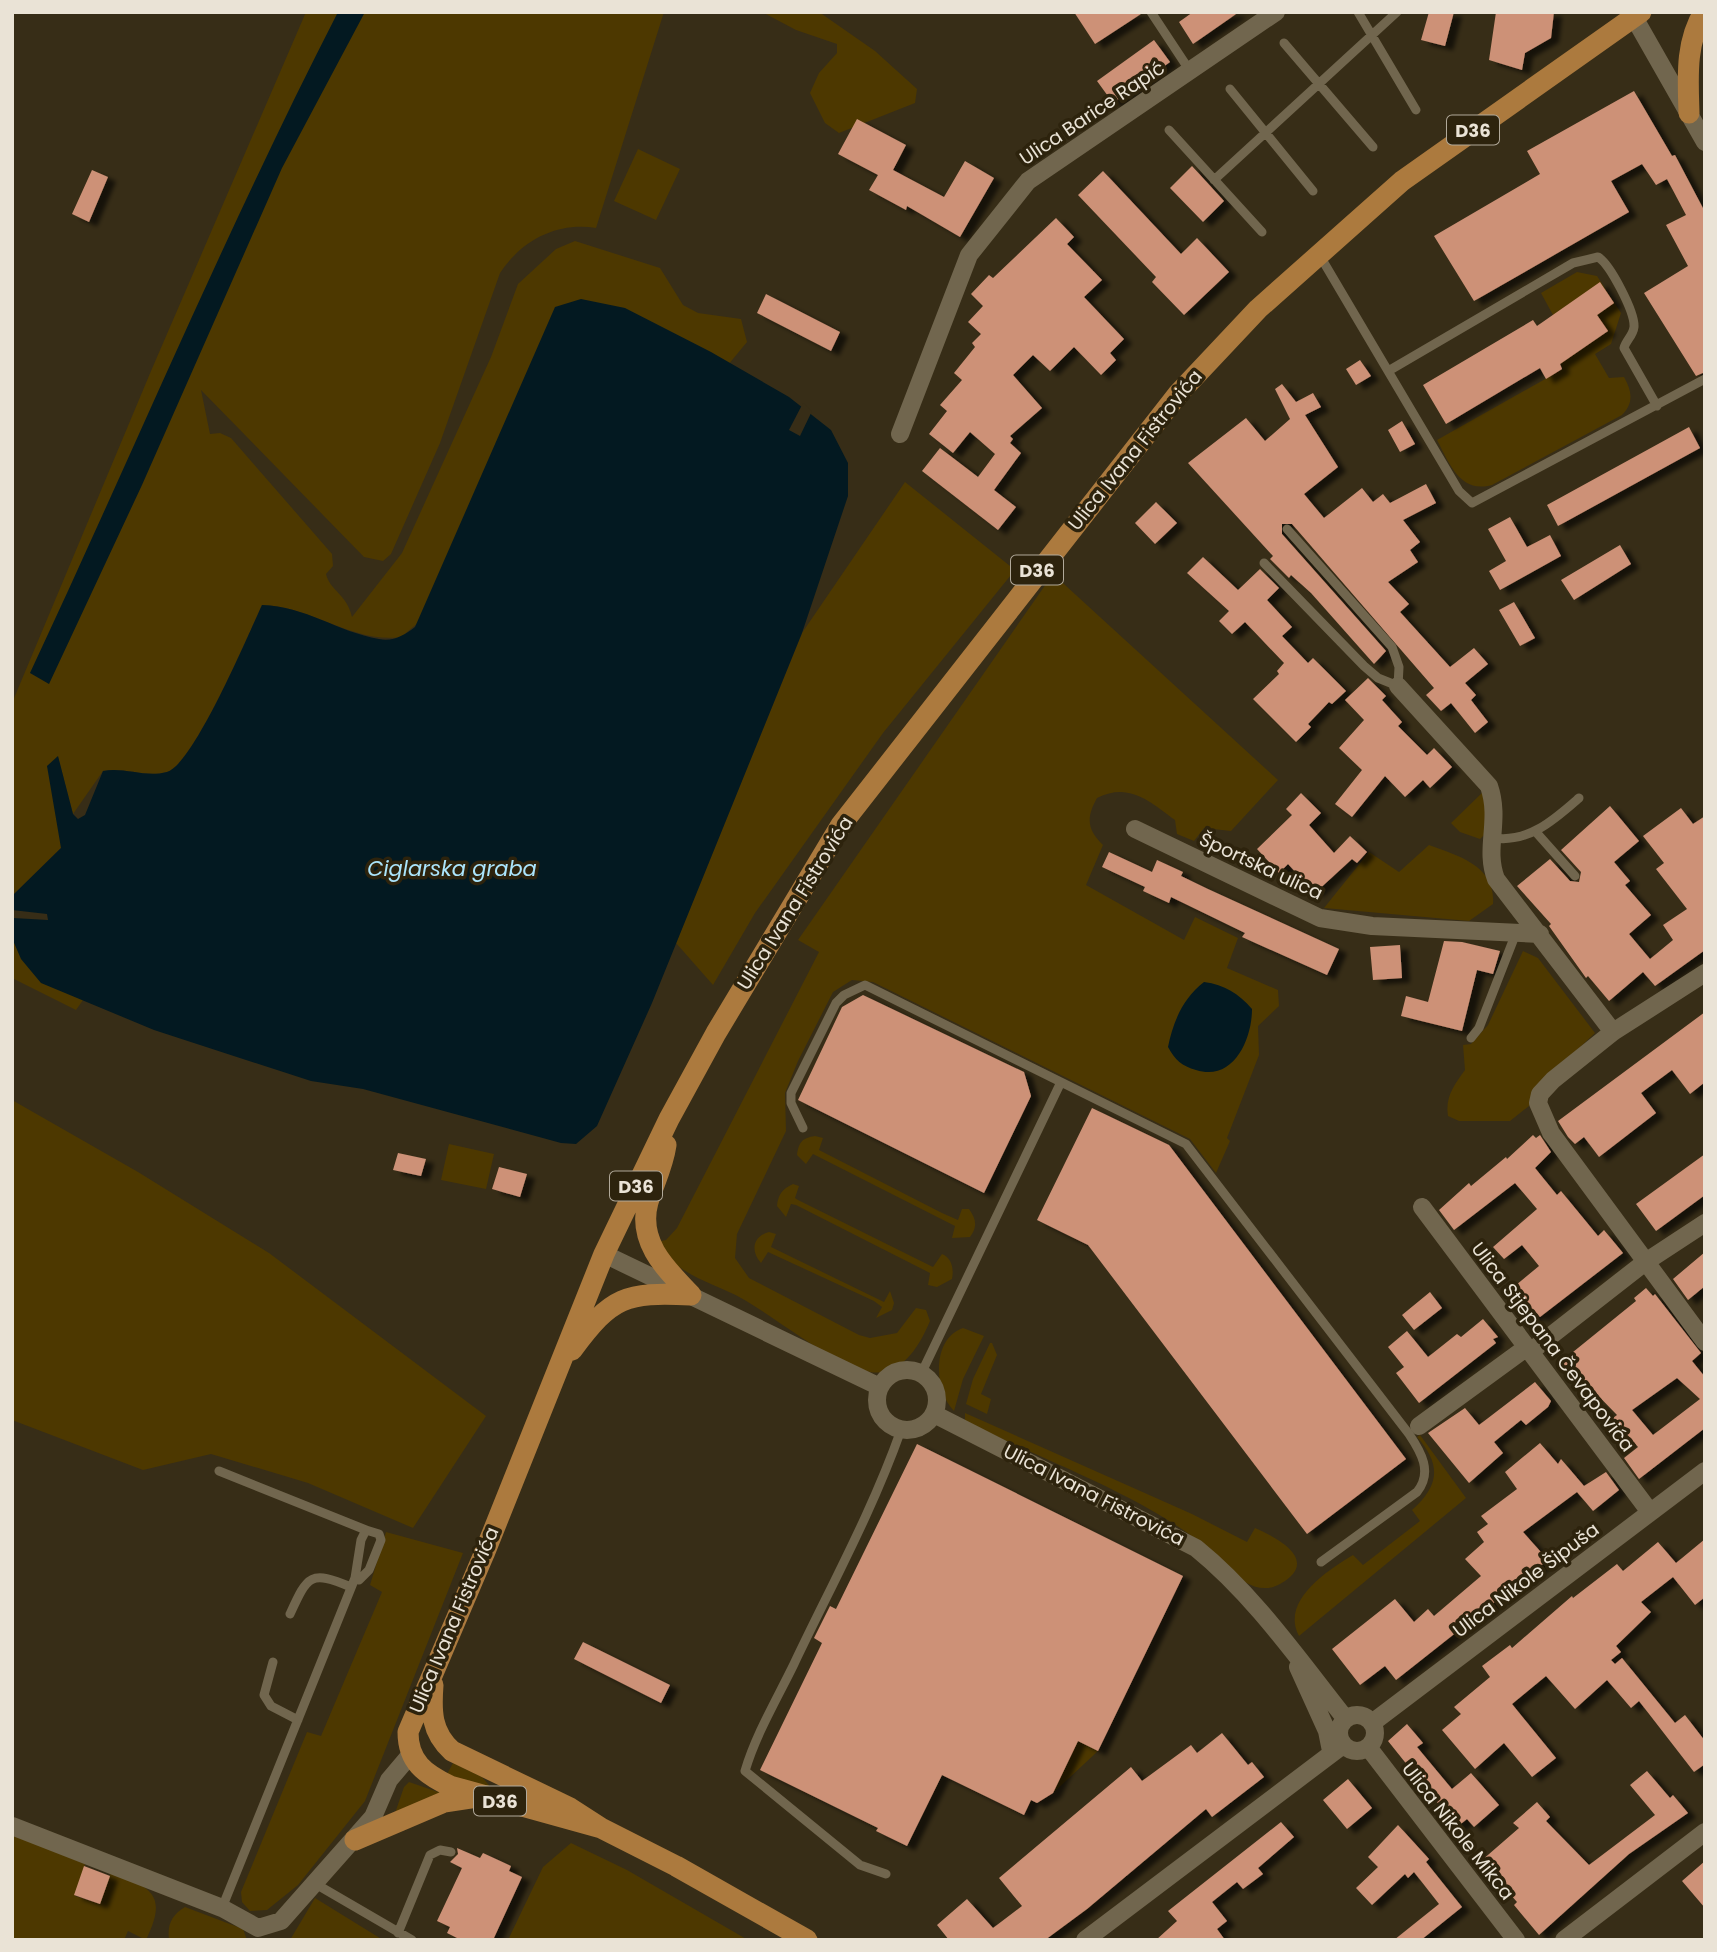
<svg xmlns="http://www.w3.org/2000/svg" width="1717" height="1952" viewBox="0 0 1717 1952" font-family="Poppins,sans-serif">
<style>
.green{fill:#4d3800}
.water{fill:#031921}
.pier{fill:#372d17}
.building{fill:#cd9177;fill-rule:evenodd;filter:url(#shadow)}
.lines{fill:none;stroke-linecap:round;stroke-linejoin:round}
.service{stroke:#71664e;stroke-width:9}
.minor{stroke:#71664e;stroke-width:18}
.primary{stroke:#ac7a3e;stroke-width:21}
.labels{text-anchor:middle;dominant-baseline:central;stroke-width:7;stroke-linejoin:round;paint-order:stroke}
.shield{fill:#2d230d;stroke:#b1a99a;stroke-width:2}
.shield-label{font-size:18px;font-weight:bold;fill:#eae3d6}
.street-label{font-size:19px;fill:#eae3d6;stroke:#2d230d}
.water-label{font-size:21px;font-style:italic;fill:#abe5fc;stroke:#2d230d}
</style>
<defs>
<filter id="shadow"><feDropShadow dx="8" dy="4.5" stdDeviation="2" flood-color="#0009"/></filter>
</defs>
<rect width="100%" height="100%" fill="#372d17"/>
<path class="green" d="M306 12H664L596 228C557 222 522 240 500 273L440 443 391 554 383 561 364 557 201 390 210 434 220 433 231 438 332 554 333 566 326 574C330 591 347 594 352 617L402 553 491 357 518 284 556 249 575 241 660 268 683 305 698 313 741 319 747 342 728 365 401 637C354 644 311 606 262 605 248 635 194 764 167 772 145 778 125 767 103 771L73 814 58 757 61 848 13 895 12 917V703L151 371Z
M762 12H819L875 51 917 89 915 103 839 133 825 123 810 93 819 73 837 53V44L796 30Z
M638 149 680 169 656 220 614 201Z
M1577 272 1597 276 1621 313 1611 344 1595 354 1609 378 1624 377C1632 391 1634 403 1622 415L1492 485C1460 494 1449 463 1437 440L1563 369 1560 363 1607 332 1597 315 1600 283 1553 315 1541 293Z
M905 482 1015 570 883 733 755 913 713 985 676 943 802 633Z
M1053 574 1278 780 1231 831 1204 828 1194 841 1177 834 1175 820C1149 801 1129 782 1097 798 1086 818 1087 829 1103 845L1086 885 1184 940 1195 917 1238 938 1227 968 1278 990 1279 1006 1258 1026 1259 1055 1227 1138 1230 1141 1216 1173 1190 1139 873 982 852 980 833 992 798 1061 785 1093 786 1131 737 1234 735 1258 749 1278 859 1335 870 1338 897 1333 916 1308 926 1310 930 1321C920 1345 902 1377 870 1372 833 1365 775 1317 741 1298 717 1284 666 1272 661 1241L666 1240 677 1228 819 952 798 940Z
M1483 792 1487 798 1486 833 1480 839 1460 832 1451 823Z
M1429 845C1459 856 1496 866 1493 904L1469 921 1324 908 1369 852 1399 872Z
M12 938C29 978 46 983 83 1000L76 1010 12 978Z
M1523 951 1538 958 1595 1033 1538 1087 1529 1106 1510 1121H1459L1448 1116C1445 1097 1454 1085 1465 1070L1463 1045 1471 1044 1488 1025Z
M12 1100 138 1172 269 1253 486 1416 413 1528 308 1483 211 1454 143 1470 12 1420Z
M815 1136 823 1138 819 1150 942 1213 958 1220 962 1209H969C976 1219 978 1226 970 1237L952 1238 955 1226 813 1154 806 1164 797 1155C799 1142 802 1138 815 1136Z
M449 1144 494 1154 486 1189 441 1180Z
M793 1184 799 1186 795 1198 798 1200 933 1267 942 1254C952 1258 954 1269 952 1279L937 1287 928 1285 930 1273 796 1205 791 1204 786 1217 777 1206C778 1195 782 1189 793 1184Z
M769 1232 776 1234 771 1247 884 1302 890 1291 894 1303 892 1310 876 1318 882 1307 874 1301 768 1252 761 1263C750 1251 753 1236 769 1232Z
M963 1328 984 1336 963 1379 954 1411C934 1391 931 1339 963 1328Z
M990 1343H992L997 1355 981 1394 991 1399 987 1414 966 1404 973 1379Z
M965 1413 1192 1514 1247 1542 1255 1528C1278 1538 1321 1561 1280 1584 1247 1603 1213 1551 1189 1534 1124 1488 1036 1457 965 1421Z
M1420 1435 1466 1498 1299 1636C1280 1601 1328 1570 1353 1555L1363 1565 1420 1521 1412 1510C1439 1486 1442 1465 1417 1437Z
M386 1532 463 1553 365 1801 298 1885 267 1910 250 1911 242 1902 241 1892 307 1732 321 1736 382 1592 370 1585Z
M1078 1741 1098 1751 1053 1793Z
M453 1763 482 1777 493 1790 446 1776Z
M409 1782 441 1793 394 1816 404 1787Z
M12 1833 85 1864 75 1896 100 1904 112 1869C152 1890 168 1894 146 1940L128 1931 124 1940H12Z
M571 1843 627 1870 748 1940H508L543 1867Z
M315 1898 383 1940H290Z
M185 1907 243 1929 247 1940H169C167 1924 172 1915 185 1907Z"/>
<path class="water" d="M338 12H365L282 168 142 485 49 684 30 673C133 453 227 228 338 12Z
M581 299 625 308 711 352 789 397 831 430 848 463V496L802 633 652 1003 597 1126 576 1144 561 1143 363 1089 311 1081 154 1030 41 983 21 959 12 938 13 918 48 920 47 914 12 910 13 895 61 848 47 766 58 756 73 814 78 819 85 815 103 771C125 767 145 778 167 772 194 764 248 635 262 605 305 606 338 632 379 639 393 642 405 635 415 627L555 307Z
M1204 982C1225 985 1238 993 1252 1009 1252 1040 1233 1082 1196 1070 1182 1066 1175 1060 1168 1047 1173 1022 1183 998 1204 982Z"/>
<path class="pier" d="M803 403 812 411 800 436 789 430Z"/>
<path class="building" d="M1074 12H1144L1095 44Z
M1193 12H1239L1193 44 1179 22Z
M1429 12H1454L1445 46 1421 40Z
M1496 12H1554L1551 38 1525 53 1522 70 1489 60Z
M1154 40 1170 62 1113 103 1097 81Z
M1634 91 1672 156 1675 155 1705 212V372L1696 376 1644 293 1688 266 1666 225 1686 215 1667 179 1656 185 1642 164 1611 181 1629 212 1474 301 1434 236 1540 174 1527 151Z
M857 119 906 145 893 170 944 197 965 161 994 178 960 237 907 206 906 210 869 190 878 175 838 154Z
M1192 166 1224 201 1203 222 1170 188Z
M92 170 108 177 89 222 72 214Z
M1103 171 1181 254 1197 238 1229 272 1184 315 1152 282 1156 277 1078 195Z
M1056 218 1074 237 1067 244 1102 280 1084 297 1124 339 1110 353 1116 360 1101 375 1074 347 1050 371 1033 355 1013 375 1042 408 1010 436 1013 439 1010 443 1021 453 994 490 1016 507 998 530 922 471 940 448 978 477 995 454 970 432 953 453 929 434 947 411 940 405 962 380 954 373 975 347 972 343 981 334 968 322 983 306 971 294 989 275 993 278Z
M1600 282 1614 303 1597 315 1608 331 1560 364 1562 369 1546 379 1540 368 1446 424 1423 385 1533 320 1537 326Z
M766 294 840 332 831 351 757 313Z
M1360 360 1371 376 1356 385 1346 369Z
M1282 384 1296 402 1313 393 1321 407 1305 415 1338 467 1304 494 1324 518 1362 488 1373 502 1383 494 1390 503 1426 484 1436 503 1403 520 1420 542 1410 550 1418 562 1388 582 1409 604 1400 612 1450 667 1474 648 1488 664 1465 683 1476 695 1471 700 1488 722 1475 733 1451 703 1441 711 1426 695 1434 688 1292 524H1282V534L1386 651 1374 664 1311 593 1291 575 1289 578 1270 559 1273 556 1188 463 1246 418 1265 441 1290 419 1275 389Z
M1402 421 1415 444 1400 452 1388 430Z
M1689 427 1700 448 1558 526 1547 505Z
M1156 502 1177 523 1155 544 1135 523Z
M1510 517 1527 547 1550 535 1561 556 1500 590 1489 571 1506 561 1488 529Z
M1620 545 1631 564 1574 600 1561 580Z
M1203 557 1238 590 1260 569 1279 588 1267 600 1292 627 1282 636 1308 663 1313 658 1346 691 1332 704 1329 702 1308 724 1311 727 1296 742 1253 699 1279 674 1277 671 1284 663 1245 622 1232 634 1219 621 1229 611 1187 573Z
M1514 602 1535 638 1520 646 1499 610Z
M1368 678 1386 696 1382 700 1402 722 1398 726 1427 755 1434 748 1452 767 1430 788 1423 780 1405 797 1385 776 1352 817 1335 804 1362 770 1339 748 1364 720 1345 700Z
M1301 793 1321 813 1309 825 1334 853 1350 836 1367 852 1357 863 1352 859 1315 893 1288 864 1279 873 1257 849 1292 815 1286 809Z
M1610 806 1639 841 1614 862 1630 881 1625 885 1651 915 1629 934 1650 959 1673 940 1663 925 1687 909 1656 869 1664 863 1643 836 1681 808 1693 824 1705 816V950L1655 986 1643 972 1609 1001 1588 976 1586 978 1549 926 1551 924 1517 886 1550 859 1570 881 1579 882 1581 872 1561 850Z
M1109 852 1152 872 1157 860 1183 872 1181 876 1208 889 1339 949 1327 975 1242 937 1245 933 1171 897 1169 903 1143 891 1145 887 1102 867Z
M1444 941 1462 942 1500 951 1493 974 1477 970 1462 1031 1401 1016 1406 996 1428 1002Z
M1400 945 1402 978 1373 980 1370 947Z
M863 995 1024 1072 1031 1096 984 1193 798 1100 842 1007Z
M1705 1012V1082L1690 1094 1672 1070 1641 1093 1656 1113 1599 1157 1584 1137 1575 1144 1568 1137 1558 1121Z
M1092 1108 1169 1145 1406 1459 1307 1534 1088 1245 1037 1220Z
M1533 1135 1536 1138 1540 1135 1551 1152 1535 1168 1557 1195 1561 1191 1598 1236 1604 1230 1623 1253 1540 1317 1537 1314 1525 1323 1504 1295 1539 1266 1522 1245 1504 1259 1493 1247 1537 1209 1515 1183 1454 1230 1439 1210 1469 1183 1471 1186 1506 1157 1507 1159Z
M398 1153 426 1159 421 1176 393 1170Z
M1705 1154V1195L1656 1231 1636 1204Z
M499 1167 527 1174 520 1197 492 1189Z
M1705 1252V1286L1688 1300 1673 1279Z
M1646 1288 1653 1296 1655 1294 1701 1353 1692 1361 1705 1377V1428L1639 1479 1624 1458 1638 1447 1613 1418 1617 1415 1581 1378 1573 1384 1557 1365 1636 1301 1634 1298ZM1677 1378 1700 1399 1653 1435 1632 1410Z
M1430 1292 1442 1308 1414 1330 1402 1315Z
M1483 1319 1498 1337 1493 1339 1496 1343 1419 1403 1396 1373 1404 1367 1388 1347 1407 1331 1428 1357 1457 1334 1461 1337Z
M1535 1382 1551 1401 1548 1407 1526 1425 1521 1420 1494 1442 1503 1453 1469 1483 1428 1433 1465 1408 1479 1425Z
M1540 1443 1558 1464 1561 1459 1584 1486 1606 1472 1619 1490 1593 1511 1577 1492 1523 1532 1548 1560 1396 1680 1385 1666 1360 1685 1332 1649 1395 1599 1414 1622 1428 1609 1434 1616 1481 1576 1465 1559 1484 1542 1477 1532 1488 1524 1481 1516 1517 1489 1505 1472Z
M917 1444 1183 1576 1098 1751 1078 1741 1053 1793 1037 1803 1031 1800 1024 1815 942 1775 907 1846 876 1831 878 1828 760 1770 822 1643 814 1638 830 1606 836 1609Z
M1705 1539V1597L1695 1605 1673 1577 1641 1602 1651 1612 1616 1646 1621 1652 1611 1660 1615 1664 1622 1658 1675 1723 1685 1715 1705 1741V1764L1694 1772 1639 1701 1631 1708 1607 1680 1575 1709 1546 1676 1512 1704 1556 1758 1532 1777 1504 1743 1475 1769 1442 1730 1461 1714 1454 1707 1490 1677 1482 1666 1510 1645 1512 1648 1572 1596 1573 1598 1617 1564 1623 1571 1658 1542 1676 1563Z
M583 1642 670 1685 661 1703 574 1659Z
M1407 1724 1423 1743 1417 1747 1452 1789 1471 1773 1499 1805 1474 1827 1467 1819 1457 1827 1388 1741Z
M1222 1733 1248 1765 1252 1762 1264 1777 1212 1817 1206 1809 1087 1909 1045 1940H949L937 1925 967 1899 993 1928 1022 1906 999 1878 1131 1767 1142 1781 1191 1745 1197 1753Z
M1647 1771 1670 1798 1673 1795 1688 1813 1629 1854 1539 1935 1514 1905 1517 1902 1481 1861 1519 1828 1513 1823 1537 1802 1550 1817 1546 1821 1589 1865 1655 1815 1630 1785Z
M1348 1779 1372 1808 1347 1829 1323 1800Z
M1281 1822 1294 1837 1258 1868 1263 1874 1243 1889 1237 1882 1212 1902 1227 1921 1217 1929 1225 1940H1156L1177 1921 1168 1911Z
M1398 1825 1429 1859 1426 1862 1462 1907 1421 1940H1394L1439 1904 1414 1872 1408 1878 1405 1874 1372 1905 1356 1888 1378 1867 1368 1857Z
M457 1848 480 1858 483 1853 511 1866 509 1871 522 1877 493 1940H461L447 1933 450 1927 437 1921 462 1868 450 1862 458 1854Z
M1705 1861V1908L1682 1881Z
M84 1866 110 1876 100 1904 74 1895Z"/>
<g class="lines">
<path class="service" d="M1151 12 1190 71
M1358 12 1416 110
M1284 43 1373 147
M1230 89 1313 191
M1169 130 1262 232
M1214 180 1397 12
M1320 256 1459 491 1472 503 1705 379
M1390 370 1573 263 1598 257C1610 264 1635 312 1634 327 1633 336 1626 340 1624 348L1657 406
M1264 563 1364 666 1378 678 1398 686 1399 667 1392 647 1287 529
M1535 831 1575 876
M1494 838C1529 843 1555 819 1579 798
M1471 1038 1479 1028 1516 933
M803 1128 791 1103V1093L836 1003 844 995 865 985 1186 1144 1409 1434C1421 1452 1433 1472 1417 1492L1321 1562
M921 1374 1061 1082
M219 1471 366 1530 361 1540 355 1578 222 1908
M355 1578 359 1580 369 1570 381 1540 379 1534 366 1530
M290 1614C308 1575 310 1570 351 1587
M273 1662 264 1695 271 1706 298 1720
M886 1874 860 1865 745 1771C756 1734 777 1699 794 1664 831 1586 872 1512 901 1430
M314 1883 412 1940
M398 1933 430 1855 440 1850 451 1852"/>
<path class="minor" d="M1631 12 1705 142
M900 434 969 255 1028 181 1276 12
M1398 686 1489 786C1501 821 1484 848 1496 879L1613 1032
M1135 829 1320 918 1372 926 1540 934
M1705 973 1613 1032 1553 1080 1540 1094 1538 1103 1551 1133 1705 1342
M1422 1207 1650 1512
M604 1254 880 1387
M1530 1352 1644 1263 1705 1223
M877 1400a30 30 0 1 1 60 0a30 30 0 1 1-60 0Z
M934 1414 1196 1548C1254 1595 1299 1660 1345 1718
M1419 1426 1527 1347
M1298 1667 1327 1731 1331 1751
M1339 1733a18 18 0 1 1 36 0a18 18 0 1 1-36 0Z
M1372 1723 1705 1471
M1368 1747 1516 1940
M12 1826 222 1908 258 1928 281 1921 373 1817 389 1780 411 1754
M1085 1940 1343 1745
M1564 1940 1705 1832"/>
<path class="primary" d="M1689 113C1688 78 1685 43 1704 12
M666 1145C663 1166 654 1183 648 1202 637 1242 666 1269 691 1295
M572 1350C612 1296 625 1292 691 1295
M433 1685C431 1711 431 1732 452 1751L570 1808 601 1828 676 1866 807 1940
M601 1828 450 1786C425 1774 408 1762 408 1732L484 1554 604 1254 669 1119 716 1033 841 825 1178 394 1258 309 1402 181 1641 12
M355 1840 444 1802 477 1797"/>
</g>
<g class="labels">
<g class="shield">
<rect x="1447" y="115.5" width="52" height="29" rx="5"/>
<rect x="1011" y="555.5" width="52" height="29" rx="5"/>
<rect x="610" y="1171.5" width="52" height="29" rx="5"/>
<rect x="474" y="1786.5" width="52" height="29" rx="5"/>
</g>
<g class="shield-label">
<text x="1473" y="130">D36</text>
<text x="1037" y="570">D36</text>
<text x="636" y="1186">D36</text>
<text x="500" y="1801">D36</text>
</g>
<g class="street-label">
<text transform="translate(1092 113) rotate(-34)">Ulica Barice Rapić</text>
<text transform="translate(1135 450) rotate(-51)">Ulica Ivana Fistrovića</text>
<text transform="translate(1261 866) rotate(25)">Športska ulica</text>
<text transform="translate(795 903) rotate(-58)">Ulica Ivana Fistrovića</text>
<text transform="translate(1553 1347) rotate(53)">Ulica Stjepana Čevapovića</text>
<text transform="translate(1094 1495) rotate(27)">Ulica Ivana Fistrovića</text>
<text transform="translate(1526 1580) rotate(-37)">Ulica Nikole Šipuša</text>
<text transform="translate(454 1620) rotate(-67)">Ulica Ivana Fistrovića</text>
<text transform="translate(1458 1831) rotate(52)">Ulica Nikole Mikca</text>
</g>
<g class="water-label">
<text x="452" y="868">Ciglarska graba</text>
</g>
</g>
<rect width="1717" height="1952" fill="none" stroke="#eae3d6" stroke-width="28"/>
</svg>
